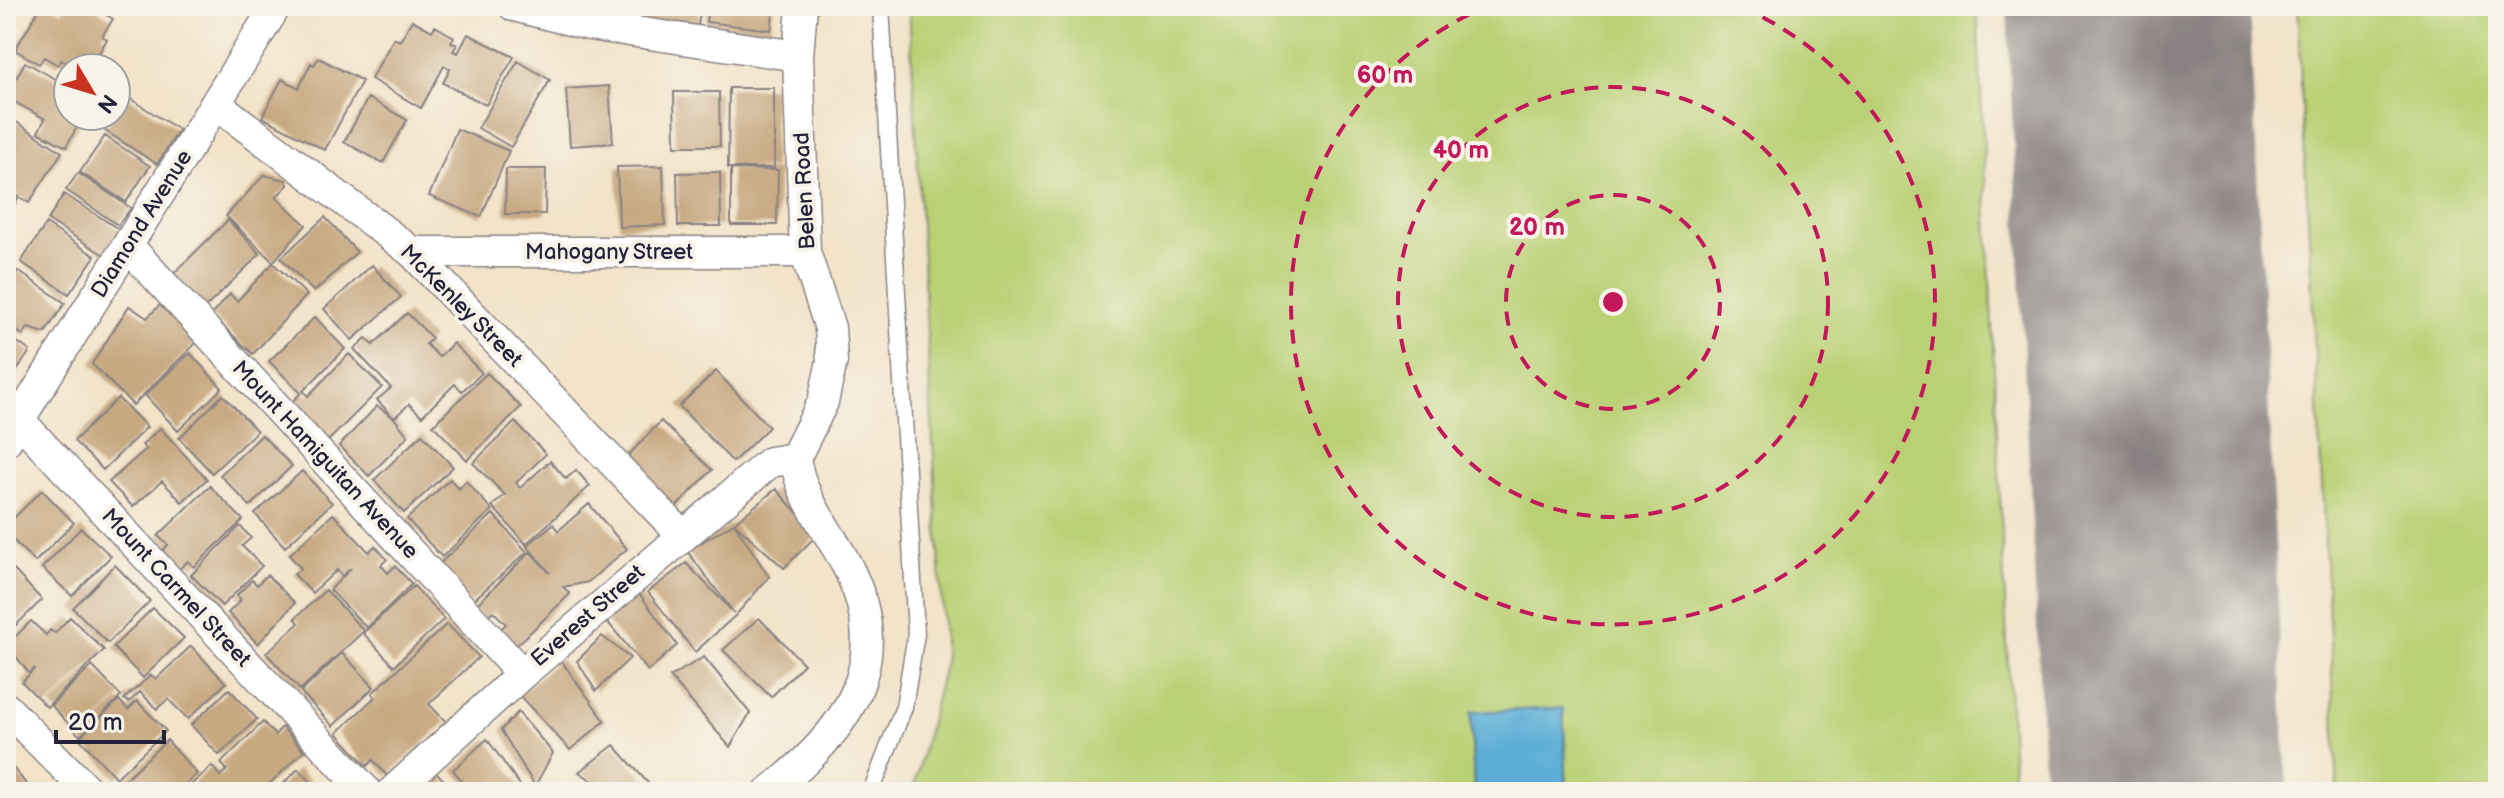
<svg xmlns="http://www.w3.org/2000/svg" width="2504" height="798" viewBox="0 0 2504 798" font-family="'Balsamiq Sans',sans-serif">
<style>
.green{fill:#bad074;stroke:#6e7958;stroke-width:2}
.water{fill:#5baed7;stroke:#3e6889;stroke-width:2}
.lines{fill:none;stroke-linecap:round;stroke-linejoin:round}
.taxiway{stroke:#8a8282;stroke-width:96}
.runway{stroke:#8a8282;stroke-width:242}
.building{fill:#c7a982}
.lane-casing{stroke:#8a8282;stroke-width:19}
.street-casing{stroke:#8a8282;stroke-width:33}
.lane{stroke:#fff;stroke-width:16}
.street{stroke:#fff;stroke-width:30}
.ring{fill:none;stroke:#c2185b;stroke-width:4;stroke-dasharray:14 10}
.labels{text-anchor:middle;dominant-baseline:central;stroke-width:8;stroke-linejoin:round;paint-order:stroke}
.street-label{font-size:22px;fill:#22223b;stroke:#f7f3e8}
.centre{fill:#c2185b;stroke:#f7f3e8;stroke-width:4}
.ring-label{font-size:24px;text-anchor:middle;font-weight:bold;fill:#c2185b;stroke:#f7f3e8;stroke-width:8;stroke-linejoin:round;paint-order:stroke}
</style>
<rect width="100%" height="100%" fill="#f7f3e8"/>
<filter id="ink" filterUnits="userSpaceOnUse"><feTurbulence type="fractalNoise" baseFrequency=".0125" numOctaves="2"/><feDisplacementMap in="SourceGraphic" scale="16" xChannelSelector="R" yChannelSelector="G"/><feConvolveMatrix kernelMatrix="1 2 1 2 8 2 1 2 1" color-interpolation-filters="sRGB"/></filter>
<filter id="wash" filterUnits="userSpaceOnUse"><feTurbulence type="fractalNoise" baseFrequency=".006" numOctaves="4" result="noise"/><feDisplacementMap in="SourceGraphic" scale="32" xChannelSelector="R" yChannelSelector="G"/><feGaussianBlur stdDeviation="1.8" result="paint"/><feColorMatrix in="noise" values="0 0 0 0 0 0 0 0 0 0 0 0 0 0 0 0 0 1.4 0 .05"/><feComposite in="paint" operator="in"/></filter>
<g filter="url(#wash)">
<rect width="100%" height="100%" fill="#f2e3c9"/>
<path class="green" d="M909 6H1977L2014 792H1567L1563 708 1471 712 1474 792H913L945 661Z
M2297 6H2498V792H2338Z"/>
<path class="water" d="M1563 708 1567 792H1474L1471 712Z"/>
<g class="lines">
<path class="taxiway" d="M2129 20 2130 6"/>
<path class="runway" d="M2128 6 2166 792"/>
</g>
<g id="blocks">
<path class="building" d="M41 6H53L62 12 66 6H91L113 19 102 36 107 39 90 68H75L61 60 58 65 44 57 39 64 15 50Z
M646 6H701L697 32 642 23Z
M708 6H774L771 30 706 22Z
M412 20 432 31 435 26 454 37 451 42 457 45 453 51 458 53 468 34 514 57 486 105 443 83 450 69 444 66 421 108 371 79 394 38 400 41Z
M319 58 362 81 325 150 262 117 282 79 299 88 311 63 314 65Z
M518 61 550 80 511 147 478 128Z
M25 62 68 86V116H83L66 147 38 132 45 119 6 97Z
M609 86 613 143 570 146 566 89Z
M729 88H774V168H728Z
M674 92H719L720 146H675Z
M126 96 179 130 157 164 104 130Z
M368 98 407 120 383 163 344 142Z
M12 119 62 152 29 203 6 189V123Z
M457 129 509 151 481 217 429 196Z
M105 136 150 166 126 202 80 172Z
M663 166 665 225 619 227 617 167Z
M506 169H546L545 214H505Z
M731 169 778 170 777 225H731Z
M720 172 721 226H678L677 173Z
M78 173 131 208 118 225 66 190Z
M264 175 286 180 288 185 276 197 306 225 273 262 226 216Z
M6 191 18 199 6 218Z
M64 194 120 230 104 255 48 220Z
M325 217 357 252 314 292 281 258Z
M228 220 260 254 205 308 173 274Z
M46 224 95 256 69 294 21 262Z
M273 263 307 295 253 354 211 315 230 294 237 301Z
M372 265 401 297 352 340 324 309Z
M18 271 65 303 45 333 28 328 23 335 6 324V289Z
M160 305 197 342 133 405 92 364 129 306 147 318Z
M407 313 432 338 426 344 439 357 453 343 482 373 462 391 455 384 422 416 409 404 394 418 377 400 391 388 354 349 366 338 373 345Z
M315 317 345 349 303 391 308 396 349 354 382 387 326 443 288 406 301 393 269 361Z
M6 334 30 351 6 387Z
M190 353 222 388 178 431 145 395Z
M716 371 769 427 733 462 679 406Z
M487 373 521 407 467 460 433 425Z
M223 395 257 431 212 473 179 438Z
M118 398 147 427 103 470 74 441Z
M377 406 394 418 408 436 369 476 339 446Z
M661 421 712 470 672 511 622 462Z
M515 422 546 454 516 483 520 488 550 461 566 479 576 470 590 486 526 544 492 506 505 495 473 463Z
M160 428 207 479 182 502 162 481 133 507 109 482 146 449 142 445Z
M422 434 453 467 404 513 374 480Z
M262 435 292 466 250 506 220 475Z
M302 471 332 503 285 547 255 514Z
M450 479 459 489 466 481 492 510 442 557 407 519Z
M210 486 243 520 194 567 188 561 174 574 157 556 168 545 158 536Z
M776 489 817 535 784 568 734 523Z
M42 490 74 523 35 562 6 533V526Z
M589 504 627 549 588 582 563 587 570 594 510 652 494 636 506 624 493 611 484 619 473 608 530 552 550 573 527 546 553 524 558 531Z
M333 514 369 552 375 546 387 559 381 565 388 573 395 566 412 584 367 628 330 590 351 568 342 576 337 570 312 593 294 574 301 568 289 555Z
M493 514 527 552 470 603 437 566Z
M734 523 769 577 736 615 695 652 648 592 686 563 734 613 687 551Z
M240 526 251 538 242 546 262 566 222 606 191 575Z
M81 528 111 556 72 596 42 568Z
M115 565 150 601 108 643 73 608Z
M13 569 42 600 6 635V575Z
M267 575 295 603 258 644 228 613 241 600 237 595 252 580 257 585Z
M414 586 444 619 394 666 363 633Z
M635 588 677 645 648 671 605 619Z
M326 590 364 631 300 690 266 653 299 623 295 618Z
M153 608 184 638 143 678 113 647Z
M70 617 104 650 47 707 22 682 35 668 29 673 7 645 31 621 46 635 50 630 55 633Z
M759 618 804 664 771 697 723 650Z
M447 624 479 657 429 704 446 722 387 776 373 760 367 766 337 733 375 697 372 693Z
M602 636 630 658 596 691 577 661Z
M191 646 226 683 188 719 168 699 157 709 140 692 129 702 124 699 151 675 156 679Z
M342 653 374 687 333 726 301 692Z
M704 657 750 713 730 747 670 677Z
M560 659 605 721 570 750 519 695Z
M92 666 121 696 80 736 51 705Z
M229 689 257 719 219 755 191 725Z
M119 700 128 710 137 701 166 731 116 778 79 738Z
M518 712 553 753 535 786 501 730Z
M263 722 275 735 282 727 304 751 261 792H183L212 766 220 776 227 770 221 763Z
M487 739 522 788 518 792H471L453 770Z
M167 740 197 774 177 792H132L122 782Z
M614 745 656 792H599L602 787 579 772Z
M9 763 33 792H6Z
M298 769 321 792H275Z
M435 771 455 792H419Z"/>
</g>
</g>
<g filter="url(#ink)">
<use href="#blocks" fill-opacity="0" stroke="#8a8282" stroke-width="2"/>
<g class="lines">
<g class="lane-casing">
<path id="lane" d="M871 792 904 707 916 634 881 6"/>
</g>
<g class="street-casing">
<path id="street" d="M514 6 589 25 798 56
M216 104 412 252 682 535
M128 246 522 674
M412 252H805
M19 420 367 792
M6 441 276 6
M6 708 89 792
M392 792 522 674 770 462 795 458
M769 792C848 731 898 661 845 562 826 526 801 499 795 458L823 402 832 361 830 328 805 252 798 56 802 6"/>
</g>
<use href="#lane" class="lane"/>
<use href="#street" class="street"/>
</g>
</g>
<g class="ring">
<circle cx="1613" cy="302" r="107"/>
<circle cx="1613" cy="302" r="215"/>
<path d="M1741 7A322 322 0 1 1 1485 7"/>
</g>
<g class="labels">
<g class="street-label">
<text transform="translate(805 191) rotate(-93)">Belen Road</text>
<text transform="translate(142 224) rotate(-58)">Diamond Avenue</text>
<text x="609" y="252">Mahogany Street</text>
<text transform="translate(461 306) rotate(45)">McKenley Street</text>
<text transform="translate(325 460) rotate(47)">Mount Hamiguitan Avenue</text>
<text transform="translate(176 588) rotate(47)">Mount Carmel Street</text>
<text transform="translate(588 616) rotate(-41)">Everest Street</text>
</g>
</g>
<circle cx="1613" cy="302" r="12" class="centre"/>
<g class="ring-label">
<text x="1385" y="83">60 m</text>
<text x="1461" y="158">40 m</text>
<text x="1537" y="235">20 m</text>
</g>
<rect width="2504" height="798" fill="none" stroke="#f7f3e8" stroke-width="32"/>
<g transform="translate(92 92) rotate(128)"><circle r="38" fill="#f7f3e8" stroke="#a29fa3" stroke-width="2"/>
<path d="M0-6L14 30L0 20L-14 30Z" fill="#c8321e"/>
<text y="-12" font-size="22" font-weight="bold" text-anchor="middle" fill="#22223b">N</text>
</g>
<path d="M56 730v12h108v-12" fill="none" stroke="#22223b" stroke-width="4"/>
<text x="68" y="730" font-size="24" fill="#22223b" stroke="#f7f3e8" stroke-width="6" paint-order="stroke">20 m</text>
</svg>
